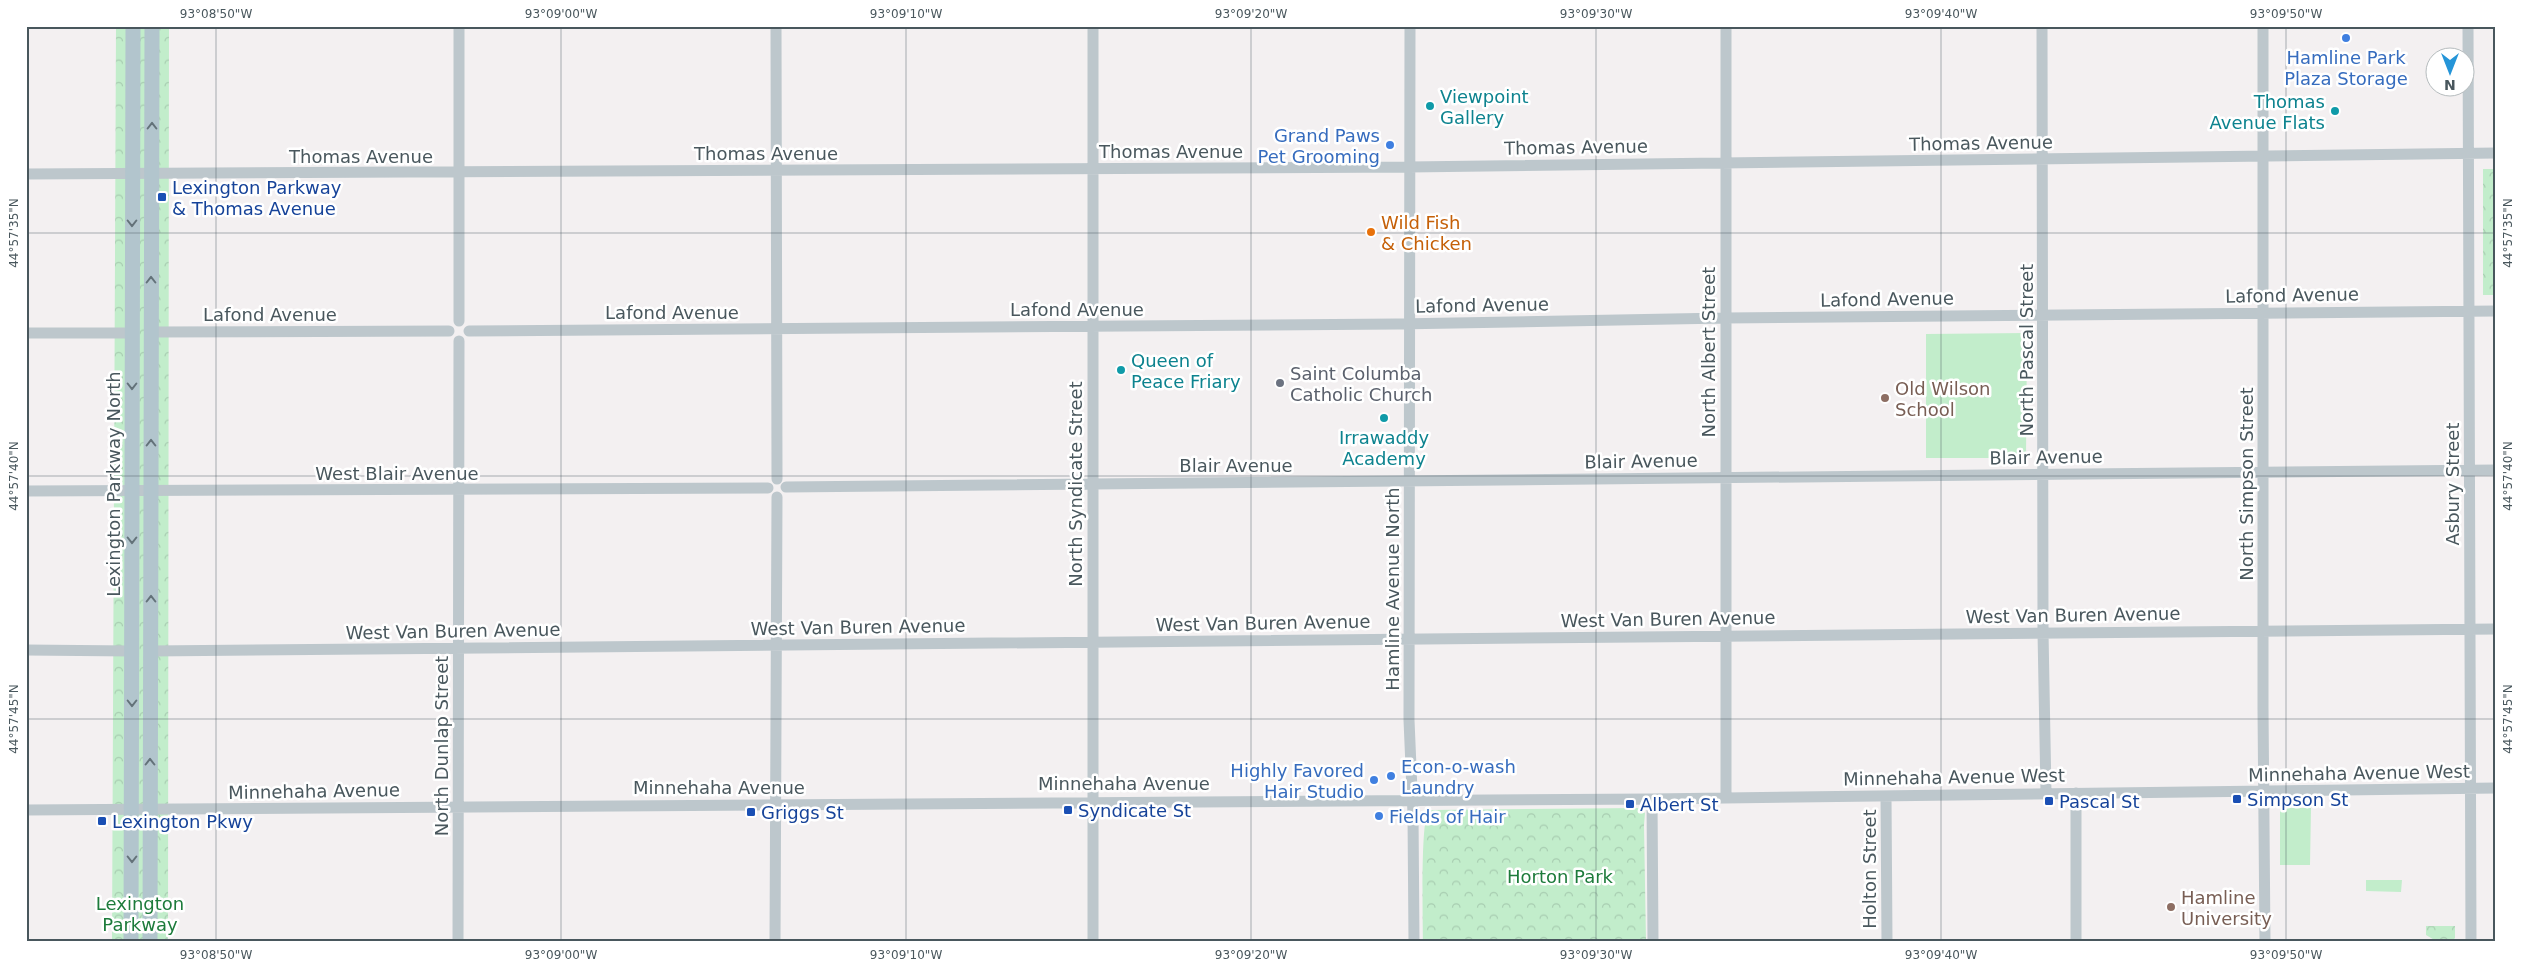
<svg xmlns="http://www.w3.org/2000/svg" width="2522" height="968" viewBox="0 0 2522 968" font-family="'DejaVu Sans',sans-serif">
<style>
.green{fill:#c2edcb}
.park{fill:url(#park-crowns)}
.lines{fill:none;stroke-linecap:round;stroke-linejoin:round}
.minor{stroke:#bdc7cc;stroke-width:11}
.major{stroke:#b2c5cd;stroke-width:15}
.oneway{stroke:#637279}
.ticks{fill:none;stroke:#49575d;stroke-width:1;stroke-opacity:0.45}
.shop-dot{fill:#3f7fe0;stroke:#fff;stroke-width:2}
.culture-dot{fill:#0f9aa8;stroke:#fff;stroke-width:2}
.transit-dot{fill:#1a4fb4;stroke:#fff;stroke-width:2}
.food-dot{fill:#e8710a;stroke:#fff;stroke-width:2}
.worship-dot{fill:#6b7280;stroke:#fff;stroke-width:2}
.education-dot{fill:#8d6e63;stroke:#fff;stroke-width:2}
.labels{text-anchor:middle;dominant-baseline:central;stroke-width:5;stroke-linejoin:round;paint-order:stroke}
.shop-label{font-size:18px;fill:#366cbe;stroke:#fff;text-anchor:end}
.culture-label{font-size:18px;fill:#0d838f;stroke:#fff;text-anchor:start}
.street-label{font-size:18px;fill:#49575d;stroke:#fff}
.transit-label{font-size:18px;fill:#164399;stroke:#fff;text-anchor:start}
.food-label{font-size:18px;fill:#c56008;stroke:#fff;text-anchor:start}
.worship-label{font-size:18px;fill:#5b616d;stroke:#fff;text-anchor:start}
.education-label{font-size:18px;fill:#785e54;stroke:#fff;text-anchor:start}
.park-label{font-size:18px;fill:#1d7b3b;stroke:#fff}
.neatline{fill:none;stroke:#49575d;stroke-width:2}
.ticks-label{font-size:12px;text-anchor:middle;fill:#49575d}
</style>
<defs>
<pattern id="park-crowns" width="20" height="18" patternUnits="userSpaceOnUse" patternTransform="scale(1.25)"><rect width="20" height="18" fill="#c2edcb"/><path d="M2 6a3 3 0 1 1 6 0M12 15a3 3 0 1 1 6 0" fill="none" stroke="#a8cdb1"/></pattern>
</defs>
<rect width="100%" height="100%" fill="#f3f0f1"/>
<path class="green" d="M2027 333 2026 458H1926V334Z
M2280 808H2311L2310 865H2280Z
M2366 880H2402L2401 892 2366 891Z"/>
<path class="park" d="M116 26H169L168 942H112Z
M2483 169H2496V295H2483Z
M1638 808 1645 813 1644 825 1646 942H1423C1423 923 1420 818 1429 810Z
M2426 926H2455V938L2451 942 2436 941 2426 935Z"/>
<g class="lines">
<path class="minor" d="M776 26 777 479
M1410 26 1409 720 1413 814 1414 942
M1726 26V797
M2042 26 2043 632 2046 793
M2263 26V708L2265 942
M2468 26 2471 942
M26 174 1409 167 2496 153
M459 321V26
M469 331 1397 324 1725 318 2496 311
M151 332 449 331
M26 333H132
M786 487 2496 470
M26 491 768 488
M26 650 132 651
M151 651 2496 629
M1886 796 1887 942
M1652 799 1653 942
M26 810 1652 799 2496 788
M458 942 459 341
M775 942 777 497
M1093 942V26
M2076 942V793"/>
<path class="major" d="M131 942 133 26
M150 942 152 26"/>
</g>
<defs><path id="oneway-chevron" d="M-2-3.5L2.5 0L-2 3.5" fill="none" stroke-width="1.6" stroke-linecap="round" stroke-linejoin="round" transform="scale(1.25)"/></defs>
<g class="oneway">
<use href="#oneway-chevron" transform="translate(152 126) rotate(-90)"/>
<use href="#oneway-chevron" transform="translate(132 223) rotate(90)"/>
<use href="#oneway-chevron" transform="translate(151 280) rotate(-90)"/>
<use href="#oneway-chevron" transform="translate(132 386) rotate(90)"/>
<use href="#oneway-chevron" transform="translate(151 443) rotate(-90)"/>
<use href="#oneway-chevron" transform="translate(132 540) rotate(90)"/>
<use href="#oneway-chevron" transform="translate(151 599) rotate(-90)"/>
<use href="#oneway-chevron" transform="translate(132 703) rotate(90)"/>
<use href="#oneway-chevron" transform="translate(150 762) rotate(-90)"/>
<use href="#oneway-chevron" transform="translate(132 859) rotate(90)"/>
</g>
<path class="ticks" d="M216 26V942M561 26V942M906 26V942M1251 26V942M1596 26V942M1941 26V942M2286 26V942M26 233H2496M26 476H2496M26 719H2496"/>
<g class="shop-dot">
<circle cx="2346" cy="38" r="5"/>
<circle cx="1390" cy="145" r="5"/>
<circle cx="1391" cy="776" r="5"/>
<circle cx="1374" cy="780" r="5"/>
<circle cx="1379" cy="816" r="5"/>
</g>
<g class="culture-dot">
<circle cx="1430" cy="106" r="5"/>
<circle cx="2335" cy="111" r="5"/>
<circle cx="1121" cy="370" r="5"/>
<circle cx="1384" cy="418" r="5"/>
</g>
<g class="transit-dot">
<rect x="157" y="192" width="10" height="10" rx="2.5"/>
<rect x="2232" y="794" width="10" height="10" rx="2.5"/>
<rect x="2044" y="796" width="10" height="10" rx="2.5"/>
<rect x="1625" y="799" width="10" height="10" rx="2.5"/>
<rect x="1063" y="805" width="10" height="10" rx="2.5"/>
<rect x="746" y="807" width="10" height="10" rx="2.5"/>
<rect x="97" y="816" width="10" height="10" rx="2.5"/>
</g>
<circle class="food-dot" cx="1371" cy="232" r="5"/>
<circle class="worship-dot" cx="1280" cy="383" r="5"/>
<g class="education-dot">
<circle cx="1885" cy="398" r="5"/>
<circle cx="2171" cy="907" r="5"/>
</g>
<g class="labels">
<g class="shop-label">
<text x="2346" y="57" text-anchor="middle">Hamline Park<tspan x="2346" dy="21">Plaza Storage</tspan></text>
<text x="1380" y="135">Grand Paws<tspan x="1380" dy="21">Pet Grooming</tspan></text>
<text x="1401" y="766" text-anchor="start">Econ-o-wash<tspan x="1401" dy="21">Laundry</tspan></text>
<text x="1364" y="770">Highly Favored<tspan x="1364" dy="21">Hair Studio</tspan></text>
<text x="1389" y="816" text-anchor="start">Fields of Hair</text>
</g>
<g class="culture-label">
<text x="1440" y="96">Viewpoint<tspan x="1440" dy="21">Gallery</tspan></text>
<text x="2325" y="101" text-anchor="end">Thomas<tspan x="2325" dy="21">Avenue Flats</tspan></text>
<text x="1131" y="360">Queen of<tspan x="1131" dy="21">Peace Friary</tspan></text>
<text x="1384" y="437" text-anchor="middle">Irrawaddy<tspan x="1384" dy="21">Academy</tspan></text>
</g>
<g class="street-label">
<text transform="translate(1981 143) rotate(-1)">Thomas Avenue</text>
<text transform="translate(1576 147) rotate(-1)">Thomas Avenue</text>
<text x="1171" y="151">Thomas Avenue</text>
<text x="766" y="153">Thomas Avenue</text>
<text x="361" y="156">Thomas Avenue</text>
<text transform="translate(2292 295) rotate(-1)">Lafond Avenue</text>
<text transform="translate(1887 299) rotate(-1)">Lafond Avenue</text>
<text transform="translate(1482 305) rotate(-1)">Lafond Avenue</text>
<text x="1077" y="309">Lafond Avenue</text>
<text x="672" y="312">Lafond Avenue</text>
<text x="270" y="314">Lafond Avenue</text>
<text transform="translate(2026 350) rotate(-90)">North Pascal Street</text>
<text transform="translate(1708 352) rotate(-90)">North Albert Street</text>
<text transform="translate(2046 457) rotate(-1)">Blair Avenue</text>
<text transform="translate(1641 461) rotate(-1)">Blair Avenue</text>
<text x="1236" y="465">Blair Avenue</text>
<text x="397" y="473">West Blair Avenue</text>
<text transform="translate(113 484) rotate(-90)">Lexington Parkway North</text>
<text transform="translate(1075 484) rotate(-90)">North Syndicate Street</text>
<text transform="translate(2246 484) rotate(-90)">North Simpson Street</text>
<text transform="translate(2452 484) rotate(-90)">Asbury Street</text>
<text transform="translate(1392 589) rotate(-90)">Hamline Avenue North</text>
<text transform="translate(2073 615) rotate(-1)">West Van Buren Avenue</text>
<text transform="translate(1668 619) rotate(-1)">West Van Buren Avenue</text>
<text transform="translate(1263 623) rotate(-1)">West Van Buren Avenue</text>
<text transform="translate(858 627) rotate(-1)">West Van Buren Avenue</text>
<text transform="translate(453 631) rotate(-1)">West Van Buren Avenue</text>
<text transform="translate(441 746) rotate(-90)">North Dunlap Street</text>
<text transform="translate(2359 773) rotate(-1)">Minnehaha Avenue West</text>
<text transform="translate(1954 777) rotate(-1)">Minnehaha Avenue West</text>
<text x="1124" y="783">Minnehaha Avenue</text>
<text x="719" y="787">Minnehaha Avenue</text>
<text transform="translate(314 791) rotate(-1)">Minnehaha Avenue</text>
<text transform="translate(1869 869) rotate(-90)">Holton Street</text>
</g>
<g class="transit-label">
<text x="172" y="187">Lexington Parkway<tspan x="172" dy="21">&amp; Thomas Avenue</tspan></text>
<text x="2247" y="799">Simpson St</text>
<text x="2059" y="801">Pascal St</text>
<text x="1640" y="804">Albert St</text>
<text x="1078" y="810">Syndicate St</text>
<text x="761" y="812">Griggs St</text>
<text x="112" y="821">Lexington Pkwy</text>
</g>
<g class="food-label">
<text x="1381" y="222">Wild Fish<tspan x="1381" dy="21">&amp; Chicken</tspan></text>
</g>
<g class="worship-label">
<text x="1290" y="373">Saint Columba<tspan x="1290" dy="21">Catholic Church</tspan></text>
</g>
<g class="education-label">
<text x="1895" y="388">Old Wilson<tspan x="1895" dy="21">School</tspan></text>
<text x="2181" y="897">Hamline<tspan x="2181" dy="21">University</tspan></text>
</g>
<g class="park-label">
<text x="1560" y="876">Horton Park</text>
<text x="140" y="903">Lexington<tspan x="140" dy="21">Parkway</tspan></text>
</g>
</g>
<rect width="2522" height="968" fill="none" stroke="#ffffff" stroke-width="55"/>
<g transform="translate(2450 72) rotate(180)"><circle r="24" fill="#ffffff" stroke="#b6bcbe"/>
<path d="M0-4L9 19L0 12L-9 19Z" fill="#2595d8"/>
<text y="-8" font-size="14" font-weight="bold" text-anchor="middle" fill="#49575d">N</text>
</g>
<rect x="28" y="28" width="2466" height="912" class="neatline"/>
<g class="ticks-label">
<text x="216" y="18">93°08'50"W</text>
<text x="561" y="18">93°09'00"W</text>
<text x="906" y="18">93°09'10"W</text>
<text x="1251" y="18">93°09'20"W</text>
<text x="1596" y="18">93°09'30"W</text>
<text x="1941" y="18">93°09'40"W</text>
<text x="2286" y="18">93°09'50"W</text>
<text transform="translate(2508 233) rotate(-90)" y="4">44°57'35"N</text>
<text transform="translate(14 233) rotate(-90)" y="4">44°57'35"N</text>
<text transform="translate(2508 476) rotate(-90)" y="4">44°57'40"N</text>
<text transform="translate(14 476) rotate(-90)" y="4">44°57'40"N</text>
<text transform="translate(2508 719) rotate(-90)" y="4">44°57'45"N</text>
<text transform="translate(14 719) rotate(-90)" y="4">44°57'45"N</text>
<text x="216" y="959">93°08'50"W</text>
<text x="561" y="959">93°09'00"W</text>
<text x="906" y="959">93°09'10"W</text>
<text x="1251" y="959">93°09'20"W</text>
<text x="1596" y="959">93°09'30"W</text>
<text x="1941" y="959">93°09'40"W</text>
<text x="2286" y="959">93°09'50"W</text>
</g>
</svg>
